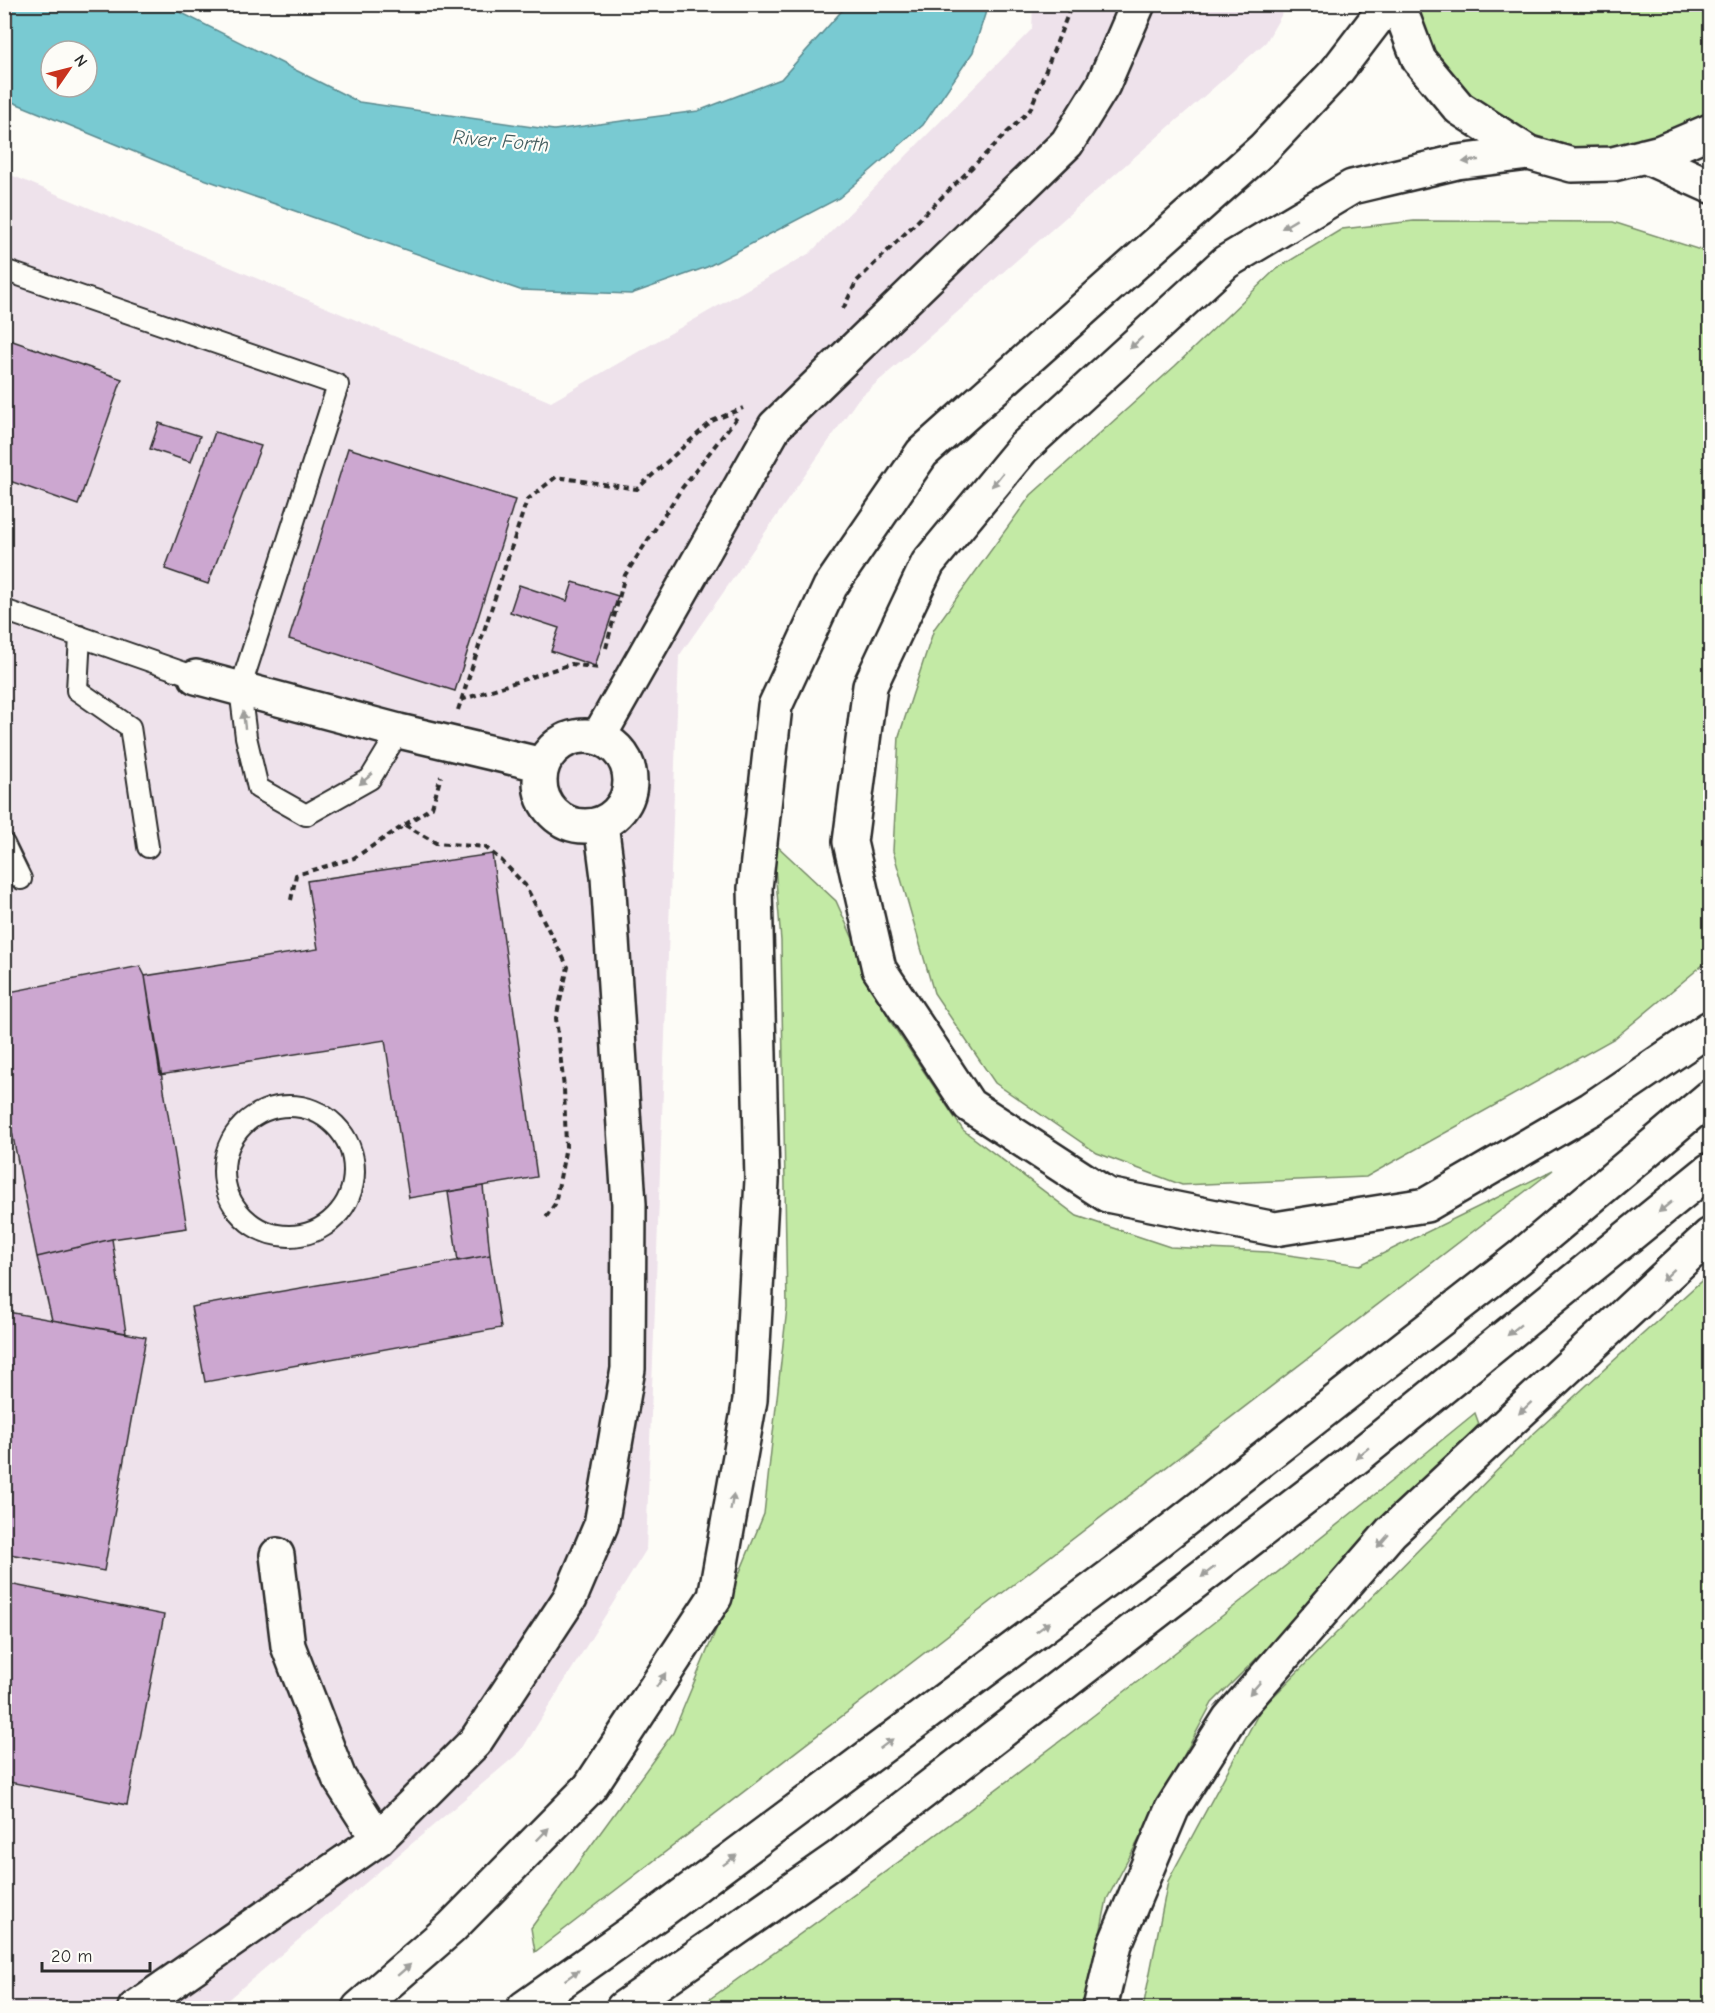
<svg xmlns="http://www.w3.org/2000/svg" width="1715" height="2013" viewBox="0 0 1715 2013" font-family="'Comic Neue',sans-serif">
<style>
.built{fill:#eee2eb}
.green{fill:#c3eaa5;stroke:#778a68;stroke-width:1.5}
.water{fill:#79cad2;stroke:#5a8a8f;stroke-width:1.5;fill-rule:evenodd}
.building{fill:#cca7d0;stroke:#2b2b2b;stroke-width:1.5}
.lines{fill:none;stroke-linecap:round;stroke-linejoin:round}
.lane-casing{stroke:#2b2b2b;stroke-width:24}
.street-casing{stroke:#2b2b2b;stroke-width:38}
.highway-casing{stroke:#2b2b2b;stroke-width:38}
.path{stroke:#2b2b2b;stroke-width:4;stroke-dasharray:6 4.5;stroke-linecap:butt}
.lane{stroke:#fdfcf7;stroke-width:20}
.street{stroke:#fdfcf7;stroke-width:33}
.highway{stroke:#fdfcf7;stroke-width:33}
.oneway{fill:#9e9e9b}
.labels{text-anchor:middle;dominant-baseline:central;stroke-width:4.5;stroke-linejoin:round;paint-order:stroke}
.water-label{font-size:20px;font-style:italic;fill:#425b5d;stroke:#fdfcf7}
</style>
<rect width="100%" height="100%" fill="#fdfcf7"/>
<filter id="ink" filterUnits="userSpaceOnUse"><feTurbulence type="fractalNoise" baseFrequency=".0167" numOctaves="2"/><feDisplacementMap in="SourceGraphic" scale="12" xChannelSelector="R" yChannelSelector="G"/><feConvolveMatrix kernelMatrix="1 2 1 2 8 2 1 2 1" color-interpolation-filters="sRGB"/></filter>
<g filter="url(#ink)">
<path class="built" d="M1033 5H1287L1266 42 858 399 679 656 646 1550 521 1751 218 2008H5L4 172 551 402 810 253 1032 29Z"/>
<path class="green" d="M1416 5H1710V112L1672 134 1587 151 1527 133 1465 102 1419 27Z
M1414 221 1613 222 1710 253V959L1615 1038 1366 1177 1182 1185 1097 1153 995 1083 934 993 893 851 899 736 934 629 1031 495 1175 366 1276 269 1342 229Z
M773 842 836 901 890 1021 963 1130 1077 1216 1170 1247 1267 1252 1360 1265 1553 1170 535 1952 531 1928 673 1733 764 1514 787 1308 781 941Z
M1710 1273V2008H1143L1168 1881 1261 1709 1531 1436Z
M1475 1413 1479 1424 1335 1580 1212 1703 1107 1899 1085 2008H697C963 1819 1223 1620 1475 1413Z"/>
<path class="water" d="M4 5H166L359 102 554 130 698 111 781 79 847 5H988L973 52 923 125 839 198 707 267 631 294 520 290 181 171 5 99ZM51 51H87V87H51Z"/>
<path class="building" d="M4 338 122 379 78 505 4 479Z
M159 423 200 436 191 462 150 449Z
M215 432 261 446 208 584 165 569Z
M348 448 515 500 455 691 289 639Z
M573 582 618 596 595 666 551 651 559 628 510 612 519 585 567 601Z
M492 854 537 1177 409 1198 385 1040 160 1075 145 976 318 949 307 881Z
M140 966 145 976 187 1228 112 1239 37 1257 4 1092V993Z
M483 1186 490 1255 458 1261 448 1192Z
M112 1239 126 1333 52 1320 37 1257Z
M490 1255 501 1328 205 1382 191 1307Z
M8 1312 146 1337 104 1571 4 1553V1330Z
M4 1583 164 1615 127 1805 4 1781Z"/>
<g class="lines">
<g class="lane-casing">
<path id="lane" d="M4 270 338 385 240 689 246 737 258 788 306 815 370 779 399 731
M4 610 196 677
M80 636 77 690 130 727 148 847
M4 844 21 879
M224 1171a65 65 0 1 1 130 0a65 65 0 1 1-130 0Z"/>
</g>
<g class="street-casing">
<path id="street" d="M196 677 399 731 543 765
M540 781a45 45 0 1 1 90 0a45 45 0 1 1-90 0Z
M598 738 775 426 1067 143 1103 85 1138 4
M277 1555 288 1646 339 1778 378 1839
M135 2008 378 1839 475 1742 570 1598 601 1525 628 1369 629 1204 608 877 601 824"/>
</g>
<g class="highway-casing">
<path id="highway" d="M1398 4 1419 60 1459 108 1529 153 1572 165 1613 164 1661 152 1710 131
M1529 153 1457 162 1352 187 1226 262 1023 448 928 563 870 686 850 842 879 969 969 1105 1107 1195 1275 1229 1426 1205 1591 1109 1710 1028
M1644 156 1710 186
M359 2008 451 1928 590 1787 715 1597 750 1400 762 1180 755 888 775 706 830 587 922 453 1263 149 1336 72 1388 4
M524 2008 663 1910 1155 1543 1519 1258 1710 1097
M623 2008 839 1857 1357 1457 1710 1170
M1100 2008 1115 1944 1172 1809 1229 1719 1391 1532 1710 1235"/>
</g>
<path class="path" d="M843 309 856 282 1030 110 1072 4
M606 648 625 575 682 488 738 416
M461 700 571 664 599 668
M458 710 527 500 556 477 637 489 712 421 743 408
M405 825 436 843 485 847 501 860 525 885 568 967 556 1018 564 1088 566 1147 555 1204 546 1217
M291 900 296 875 354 858 432 807 441 776"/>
<use href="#lane" class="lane"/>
<use href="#street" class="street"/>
<use href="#highway" class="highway"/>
</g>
<defs><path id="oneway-solid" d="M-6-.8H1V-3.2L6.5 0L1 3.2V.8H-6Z" transform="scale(1.5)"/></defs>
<g class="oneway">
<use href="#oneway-solid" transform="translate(1471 161) rotate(173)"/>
<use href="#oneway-solid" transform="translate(1289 224) rotate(149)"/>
<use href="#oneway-solid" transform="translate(1136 343) rotate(138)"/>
<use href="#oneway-solid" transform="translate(997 480) rotate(129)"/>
<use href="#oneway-solid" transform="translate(244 720) rotate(-97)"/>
<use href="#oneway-solid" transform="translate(366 779) rotate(140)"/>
<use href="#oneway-solid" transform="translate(1665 1207) rotate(141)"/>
<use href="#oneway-solid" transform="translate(1668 1275) rotate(137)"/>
<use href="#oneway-solid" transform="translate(1514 1330) rotate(141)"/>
<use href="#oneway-solid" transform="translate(1525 1408) rotate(137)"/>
<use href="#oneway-solid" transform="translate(1362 1453) rotate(141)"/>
<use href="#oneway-solid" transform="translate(732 1502) rotate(-80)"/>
<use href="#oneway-solid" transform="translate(1383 1541) rotate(131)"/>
<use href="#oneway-solid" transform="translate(1208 1572) rotate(142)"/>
<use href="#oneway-solid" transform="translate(1043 1627) rotate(-37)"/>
<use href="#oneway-solid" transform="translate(661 1680) rotate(-57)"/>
<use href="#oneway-solid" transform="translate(1255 1688) rotate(131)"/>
<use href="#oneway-solid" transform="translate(886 1744) rotate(-37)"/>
<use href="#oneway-solid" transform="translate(543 1834) rotate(-46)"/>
<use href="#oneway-solid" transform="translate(730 1860) rotate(-37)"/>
<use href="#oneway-solid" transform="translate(404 1970) rotate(-41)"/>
<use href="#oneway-solid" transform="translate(572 1975) rotate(-35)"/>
</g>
</g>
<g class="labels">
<g class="water-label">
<text transform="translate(501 141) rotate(5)">River Forth</text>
</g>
</g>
<rect width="1715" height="2013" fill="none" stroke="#fdfcf7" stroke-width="24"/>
<rect x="12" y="12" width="1691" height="1989" fill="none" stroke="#2b2b2b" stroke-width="2" filter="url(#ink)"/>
<g transform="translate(69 69) rotate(55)"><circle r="28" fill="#fdfcf7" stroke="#a9a8a5" stroke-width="1.5"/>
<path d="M0-4.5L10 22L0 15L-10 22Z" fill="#c8321e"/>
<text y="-9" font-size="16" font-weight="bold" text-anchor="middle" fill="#2b2b2b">N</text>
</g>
<path d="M42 1962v9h108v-9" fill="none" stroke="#2b2b2b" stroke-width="3"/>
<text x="51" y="1962" font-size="18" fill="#2b2b2b" stroke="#fdfcf7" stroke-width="4.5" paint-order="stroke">20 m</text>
</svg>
